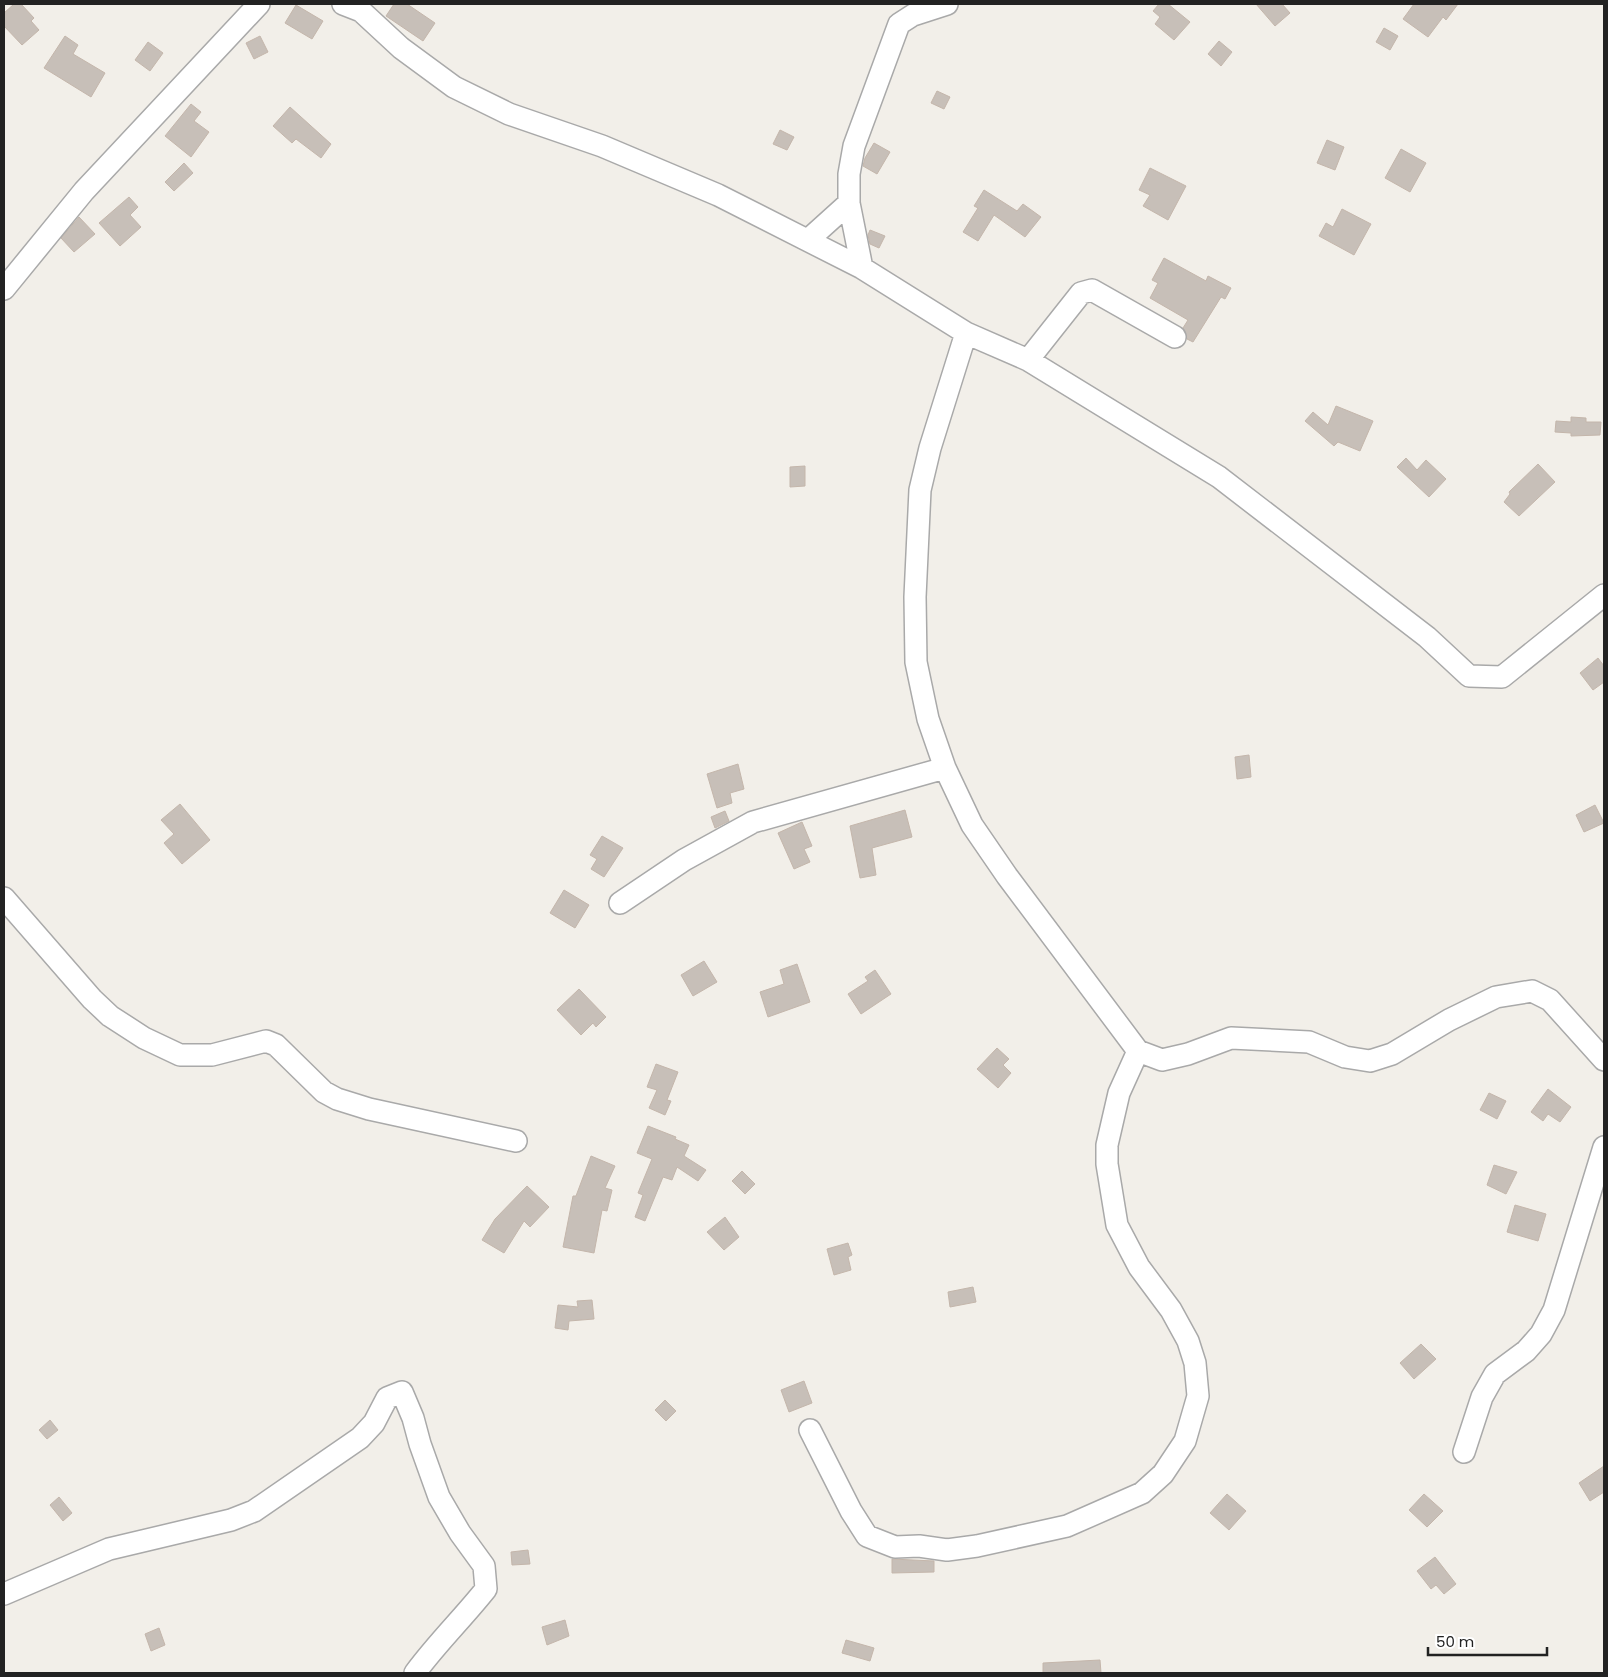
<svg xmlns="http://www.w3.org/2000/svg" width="1608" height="1677" viewBox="0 0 1608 1677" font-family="Poppins,sans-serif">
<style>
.building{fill:#c7bfb8;stroke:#c4b6ab}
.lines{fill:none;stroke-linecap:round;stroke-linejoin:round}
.minor-casing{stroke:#a9a9a9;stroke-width:24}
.minor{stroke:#fff;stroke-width:21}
</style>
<rect width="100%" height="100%" fill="#f2efe9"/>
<path class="building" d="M14 4H21L34 18 31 21 39 30 22 45 4 26V13Z
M394 4H407L435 23 423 41 386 16Z
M1159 4H1168L1190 22 1174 40 1155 24 1160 17 1153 11Z
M1256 4H1282L1290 13 1275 26Z
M1414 4H1458L1446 20 1443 17 1428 37 1403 19Z
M296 5 323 21 312 39 285 23Z
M1384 28 1398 36 1390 50 1376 42Z
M65 36 78 45 73 54 105 73 91 97 44 68Z
M260 36 268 52 254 59 246 43Z
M1219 41 1232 52 1221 66 1208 54Z
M148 42 163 53 150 71 135 60Z
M937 91 950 97 944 109 931 103Z
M191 104 201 112 194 121 209 132 191 157 165 136Z
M290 107 331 144 321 158 296 139 292 143 273 126Z
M780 130 794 137 787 150 773 144Z
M1327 140 1344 147 1335 170 1317 163Z
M874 143 890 152 877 174 863 166 865 158Z
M1401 149 1426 163 1410 192 1385 178Z
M184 163 193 173 174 191 165 182Z
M1150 168 1186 186 1168 220 1143 206 1150 195 1139 190Z
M984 190 1017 211 1023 204 1041 217 1025 237 994 215 978 241 963 232 978 208 974 206Z
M129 197 138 207 130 215 141 227 120 246 99 223Z
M1342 209 1371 224 1354 255 1319 236 1326 223 1333 227Z
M79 217 95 234 74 252 61 238Z
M870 230 885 236 879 248 870 244 868 235Z
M1164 258 1206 281 1208 276 1231 288 1225 299 1221 297 1193 342 1187 339 1183 328 1188 320 1150 298 1158 283 1152 280Z
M1336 406 1373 421 1360 451 1338 442 1334 446 1305 421 1313 412 1328 425Z
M1571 417 1586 418V422H1601L1600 435 1571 436V433L1555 432 1556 421 1571 422Z
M1406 458 1417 470 1426 460 1446 479 1429 497 1397 467Z
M1538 464 1555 482 1519 516 1504 502 1510 494 1509 492Z
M805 466V486L790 487V467Z
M1598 658 1604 666V682L1593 690 1580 673Z
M1249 755 1251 777 1237 779 1235 757Z
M738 764 744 789 730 793 732 803 717 808 707 774Z
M180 804 210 840 182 864 164 843 174 834 161 820Z
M1595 805 1604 823 1584 832 1576 815Z
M905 810 912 837 872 848 876 875 860 878 850 826Z
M725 811 729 821 715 828 711 817Z
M802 822 812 846 804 849 810 862 794 869 778 833Z
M602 836 623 848 604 877 591 869 597 859 590 855Z
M564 890 589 905 575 928 550 913Z
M704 961 717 982 693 996 681 975Z
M797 964 810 1002 768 1017 760 992 784 984 780 970Z
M875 970 891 994 861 1014 848 994 868 981 865 977Z
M579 989 606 1017 596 1027 593 1023 581 1035 557 1010Z
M997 1048 1009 1059 1003 1065 1011 1073 998 1088 977 1069Z
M656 1064 678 1072 667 1100 671 1101 665 1115 649 1108 657 1090 647 1087Z
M1548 1089 1571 1107 1560 1122 1548 1114 1543 1121 1531 1112Z
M1489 1093 1506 1101 1497 1119 1480 1110Z
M648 1126 676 1137 675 1139 689 1145 684 1156 706 1170 698 1181 677 1167 672 1180 663 1177 645 1221 635 1217 643 1195 638 1193 652 1159 637 1153Z
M591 1156 615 1166 605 1188 612 1190 607 1211 602 1210 594 1253 563 1247 573 1196H576Z
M1494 1165 1517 1172 1506 1194 1487 1185Z
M742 1171 755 1184 745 1194 732 1181Z
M527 1186 549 1207 530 1227 524 1221 504 1253 482 1240 495 1219Z
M1515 1205 1546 1214 1538 1241 1507 1232Z
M725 1217 739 1237 724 1250 707 1232Z
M848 1243 852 1255 848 1257 851 1270 834 1275 827 1249Z
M973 1287 976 1302 950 1307 948 1292Z
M592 1300 594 1319 569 1321 568 1330 555 1328 558 1305 578 1307 577 1301Z
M1421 1344 1436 1359 1414 1379 1400 1363Z
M804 1381 812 1403 789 1412 781 1390Z
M665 1400 676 1411 666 1421 655 1410Z
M50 1420 58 1430 47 1439 39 1430Z
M1604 1466V1492L1590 1501 1579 1483Z
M1227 1494 1246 1511 1229 1530 1210 1513Z
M1424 1494 1443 1511 1427 1527 1409 1510Z
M59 1497 72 1513 63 1521 50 1505Z
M528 1550 530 1564 512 1565 511 1552Z
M1435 1557 1456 1584 1444 1594 1436 1585 1431 1589 1417 1571Z
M892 1559 934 1561V1572L892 1573Z
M565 1620 569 1636 547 1645 542 1627Z
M159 1628 165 1645 151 1651 145 1634Z
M846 1640 874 1648 870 1661 842 1653Z
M1100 1660 1101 1673H1043V1663Z"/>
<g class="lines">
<g class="minor-casing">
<path id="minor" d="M343 4 361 11 401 48 454 87 509 114 602 146 718 195 862 268 966 333 1028 360 1219 477 1427 637 1469 676 1502 677 1604 595
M808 240 849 203
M862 268 849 203V174L854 146 899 24 913 15 947 4
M4 289 84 191 259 4
M1028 360 1081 293 1092 290 1175 337
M4 898 92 999 110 1016 144 1038 180 1055H212L266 1041 276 1045 324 1092 337 1099 369 1109 516 1141
M620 903 684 860 753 822 945 768
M1138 1051 1162 1060 1188 1054 1231 1038 1309 1042 1345 1057 1370 1061 1392 1054 1449 1020 1496 997 1532 991 1550 1000 1604 1060
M810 1430 851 1511 867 1536 895 1547 919 1546 947 1550 977 1546 1067 1526 1142 1493 1163 1474 1185 1441 1198 1396 1195 1363 1188 1341 1171 1310 1139 1267 1117 1225 1107 1164V1145L1119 1093 1138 1051 1007 876 972 825 945 768 928 719 916 662 915 597 920 490 930 448 966 333
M1464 1452 1482 1397 1495 1374 1526 1351 1541 1334 1554 1310 1604 1147
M4 1594 109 1549 231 1520 254 1511 360 1438 374 1423 387 1398 402 1392 413 1418 420 1444 439 1497 460 1533 484 1566 486 1589C463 1618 437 1643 415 1673"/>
</g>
<use href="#minor" class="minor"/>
</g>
<rect width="1608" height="1677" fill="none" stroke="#222222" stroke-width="10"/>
<path d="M1428 1647v8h119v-8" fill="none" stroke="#222222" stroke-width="2.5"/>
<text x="1436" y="1647" font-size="15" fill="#222222" stroke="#ffffff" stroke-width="4" paint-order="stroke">50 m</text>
</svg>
